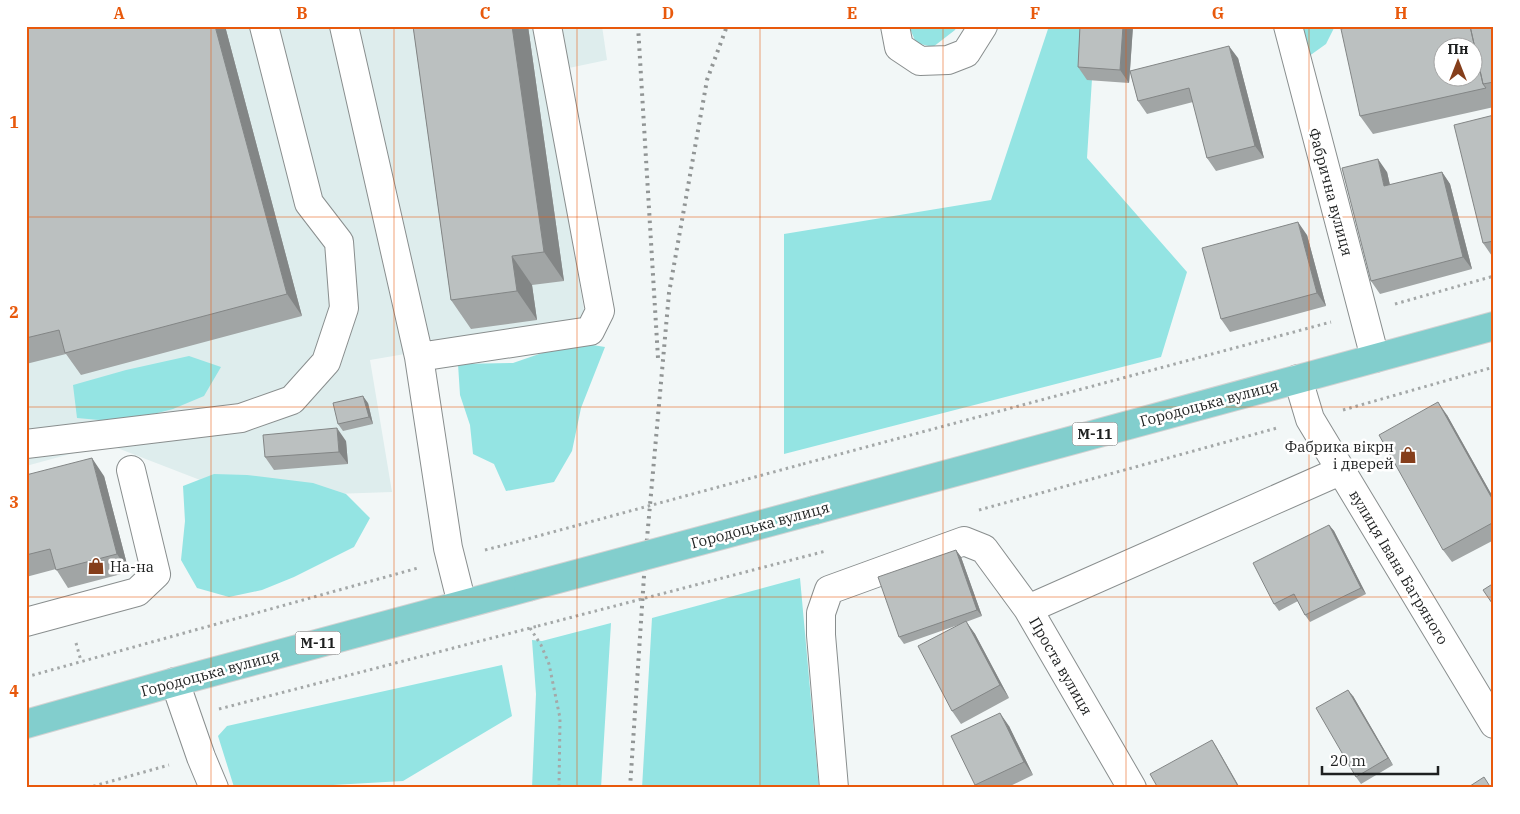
<svg xmlns="http://www.w3.org/2000/svg" width="1520" height="814" viewBox="0 0 1520 814" font-family="'IBM Plex Serif',serif">
<style>
.built{fill:#deeded}
.green{fill:#94e4e3}
.lines{fill:none;stroke-linecap:round;stroke-linejoin:round}
.minor-casing{stroke:#898e8e;stroke-width:30}
.major-casing{stroke:#d2d2d2;stroke-width:30}
.path{stroke:#a4a8a8;stroke-width:3;stroke-dasharray:2.5 4;stroke-linecap:butt}
.minor{stroke:#fff;stroke-width:28}
.major{stroke:#82cecd;stroke-width:28}
.rail{stroke:#919595;stroke-width:4;stroke-dasharray:2.5 5;stroke-linecap:butt}
.major-bridge-casing{stroke:#d2d2d2;stroke-width:30;stroke-linecap:butt}
.path-bridge{stroke:#a4a8a8;stroke-width:3;stroke-dasharray:2.5 4;stroke-linecap:butt}
.major-bridge{stroke:#82cecd;stroke-width:28}
.wall{fill:#a1a5a5}
.shaded-wall{fill:#838686}
.building{fill:#bbc0c0;stroke:#838686;fill-rule:evenodd}
.grid{fill:none;stroke:#e8590c;stroke-width:1;stroke-opacity:0.55}
.labels{text-anchor:middle;dominant-baseline:central;stroke-width:5;stroke-linejoin:round;paint-order:stroke}
.shield{fill:#fff;stroke:#626363;stroke-width:1}
.shield-label{font-size:14px;font-weight:bold;fill:#1e2020}
.street-label{font-size:15px;fill:#1e2020;stroke:#fff}
.poi-label{font-size:15px;fill:#1e2020;stroke:#fff;text-anchor:end}
.neatline{fill:none;stroke:#e8590c;stroke-width:2}
.grid-label{font-size:16px;text-anchor:middle;font-weight:bold;fill:#e8590c}
</style>
<rect width="100%" height="100%" fill="#f2f7f7"/>
<path class="built" d="M26 26H602L607 60 545 73 586 323 370 360 392 492 244 497 107 444 26 466Z"/>
<path class="green" d="M909 26H957L955 30 933 47 916 43Z
M1049 26H1118L1094 47 1087 158 1187 272 1161 357 784 454V234L991 200Z
M1288 26H1335L1326 44 1298 64 1283 62Z
M574 342 605 347 581 408 572 451 554 482 506 491 494 464 473 454 470 425 460 395 458 364 513 363Z
M189 356 221 367 204 396 173 409 142 417 110 421 77 418 73 385 126 370Z
M214 474 247 475 313 483 346 494 370 518 354 547 294 577 262 590 229 597 197 588 181 560 185 521 183 486Z
M800 578 819 788H642L652 618Z
M611 623 601 788H532L536 694 532 640 542 641Z
M502 665 512 716 403 781 298 787H234L218 736 227 726Z"/>
<g class="lines">
<g class="minor-casing">
<path id="minor" d="M344 26 419 357 448 548 462 604
M895 26 899 47 920 61 948 60 966 53 983 26
M1288 26 1375 358
M419 357 590 331 600 311 547 26
M1298 379 1310 419 1494 724
M26 444 241 418 292 400 326 362 344 308 339 242 309 203 264 26
M1028 609 1340 471
M26 622 137 592 156 574 131 470
M175 682 201 757 214 788
M834 788 821 635V613L829 590 964 541 984 549 1028 609 1132 788"/>
</g>
<g class="major-casing">
<path id="major" d="M815 510 1494 326
M26 724 175 682 528 587"/>
</g>
<path class="path" d="M1395 304 1494 276
M1343 410 1494 367
M803 464 1331 322
M979 510 1277 428
M485 550 516 542
M530 628 541 645 549 664 560 718 559 788
M76 643 81 661
M26 677 418 568
M219 709 538 626
M87 788 169 765"/>
<use href="#minor" class="minor"/>
<use href="#major" class="major"/>
<path class="rail" d="M638 26 658 358
M630 788 645 561 669 293 707 80 727 26"/>
<g class="major-bridge-casing">
<path id="major-bridge" d="M528 587 815 510"/>
</g>
<path class="path-bridge" d="M516 542 803 464
M538 626 826 551"/>
<use href="#major-bridge" class="major-bridge"/>
</g>
<path class="wall" d="M26 26H225L302 316 81 375 66 354 26 364Z
M413 26H528L564 281 532 285 537 320 471 329 451 300Z
M1080 26H1133L1130 71 1238 58 1264 158 1216 171 1207 158 1193 102 1147 114 1138 101 1130 71 1129 83 1087 80 1078 67Z
M1494 26V107L1373 134 1360 116Z
M1494 115V259L1483 243Z
M1387 172 1390 185 1442 172 1450 184 1472 269 1380 294 1371 281Z
M1307 235 1326 306 1230 332 1221 319Z
M368 403 373 424 343 431 338 424Z
M1447 415 1494 499V540L1452 562 1443 550Z
M346 441 348 464 274 470 265 457Z
M26 475 104 476 129 572 68 588 56 569 26 577Z
M1329 525 1334 531 1366 594 1310 622 1305 615 1298 601 1279 611 1274 604Z
M956 550 961 557 982 616 966 622 975 634 1009 698 961 724 952 711 961 624 904 644 899 637Z
M1353 696 1393 765 1361 784 1356 777Z
M1009 726 1033 775 1006 788H976L975 785Z"/>
<path class="shaded-wall" d="M215 26H225L302 316 287 294Z
M512 26H528L564 281 544 252Z
M1123 26H1133L1129 83 1120 70Z
M1229 46 1238 58 1264 158 1255 146Z
M1378 159 1387 172 1393 199 1384 186Z
M1442 172 1450 184 1472 269 1463 257Z
M1298 222 1307 235 1326 306 1317 293Z
M512 256 532 285 537 320 517 291Z
M363 396 368 403 373 424 369 417Z
M1438 402 1447 415 1494 499V502Z
M337 428 346 441 348 464 339 452Z
M92 458 104 476 129 572 117 554Z
M1329 525 1334 531 1366 594 1361 588Z
M956 550 961 557 982 616 977 610Z
M966 621 975 634 1009 698 1000 685Z
M1348 690 1353 696 1393 765 1388 758Z
M1000 713 1009 726 1033 775 1024 762Z
M1212 740 1216 746 1240 788H1239Z"/>
<path class="building" d="M26 26H215L287 294 65 353 59 330 26 338Z
M413 26H512L544 252 512 256 517 291 451 300Z
M1080 26H1123L1120 70 1078 67Z
M1356 26H1470L1483 84 1486 88 1360 116 1341 29ZM1442 48H1472V78H1442Z
M1470 26H1494V82L1483 84Z
M1229 46 1255 146 1207 158 1189 88 1138 101 1130 71Z
M1494 115V241L1483 243 1454 125Z
M1378 159 1384 186 1442 172 1463 257 1371 281 1342 168Z
M1298 222 1317 293 1221 319 1202 248Z
M363 396 369 417 338 424 333 403Z
M1438 402 1494 502V522L1443 550 1379 435Z
M337 428 339 452 265 457 263 435Z
M92 458 117 554 56 570 50 549 26 555V475Z
M1329 525 1361 588 1305 615 1294 594 1274 604 1253 563Z
M956 550 977 610 899 637 878 577Z
M1494 583V606L1483 590Z
M966 621 1000 685 952 711 918 646Z
M1348 690 1388 758 1356 777 1316 708Z
M1000 713 1024 762 975 785 951 736Z
M1212 740 1239 788H1158L1150 774Z
M1484 777 1491 788H1467Z"/>
<path class="grid" d="M211 26V788M394 26V788M577 26V788M760 26V788M943 26V788M1126 26V788M1309 26V788M26 217H1494M26 407H1494M26 597H1494"/>
<defs>
<g id="shop-bare" transform="scale(1.35)"><path d="M-5-2.5h2.3a2.7 3.5 0 0 1 5.4 0H5L5.5 6h-11ZM-1.5-2.5h3a1.5 2.3 0 0 0-3 0Z" fill="#853e1b" stroke="#fff" stroke-width="2.5" paint-order="stroke"/></g>
</defs>
<g fill-rule="evenodd">
<use href="#shop-bare" x="1408" y="455"/>
<use href="#shop-bare" x="96" y="566"/>
</g>
<g class="labels">
<g class="shield">
<rect x="1072.5" y="422.5" width="45" height="23" rx="4"/>
<rect x="295.5" y="631.5" width="45" height="23" rx="4"/>
</g>
<g class="shield-label">
<text x="1095" y="434">М-11</text>
<text x="318" y="643">М-11</text>
</g>
<g class="street-label">
<text transform="translate(1331 192) rotate(75)">Фабрична вулиця</text>
<text transform="translate(1209 403) rotate(-15)">Городоцька вулиця</text>
<text transform="translate(760 525) rotate(-15)">Городоцька вулиця</text>
<text transform="translate(1399 567) rotate(59)">вулиця Івана Багряного</text>
<text transform="translate(1061 666) rotate(60)">Проста вулиця</text>
<text transform="translate(210 673) rotate(-15)">Городоцька вулиця</text>
</g>
<g class="poi-label">
<text x="1394" y="446">Фабрика вікрн<tspan x="1394" dy="17">і дверей</tspan></text>
<text x="110" y="566" text-anchor="start">На-на</text>
</g>
</g>
<rect width="1520" height="814" fill="none" stroke="#ffffff" stroke-width="55"/>
<g transform="translate(1458 62)"><circle r="24" fill="#ffffff" stroke="#a5a6a6"/>
<path d="M0-4L9 19L0 12L-9 19Z" fill="#853e1b"/>
<text y="-8" font-size="14" font-weight="bold" text-anchor="middle" fill="#1e2020">Пн</text>
</g>
<path d="M1322 766v8h116v-8" fill="none" stroke="#1e2020" stroke-width="2.5"/>
<text x="1330" y="766" font-size="15" fill="#1e2020" stroke="#ffffff" stroke-width="4" paint-order="stroke">20 m</text>
<rect x="28" y="28" width="1464" height="758" class="neatline"/>
<g class="grid-label">
<text x="119" y="19">A</text>
<text x="302" y="19">B</text>
<text x="485" y="19">C</text>
<text x="668" y="19">D</text>
<text x="852" y="19">E</text>
<text x="1035" y="19">F</text>
<text x="1218" y="19">G</text>
<text x="1401" y="19">H</text>
<text x="14" y="128">1</text>
<text x="14" y="318">2</text>
<text x="14" y="508">3</text>
<text x="14" y="697">4</text>
</g>
</svg>
